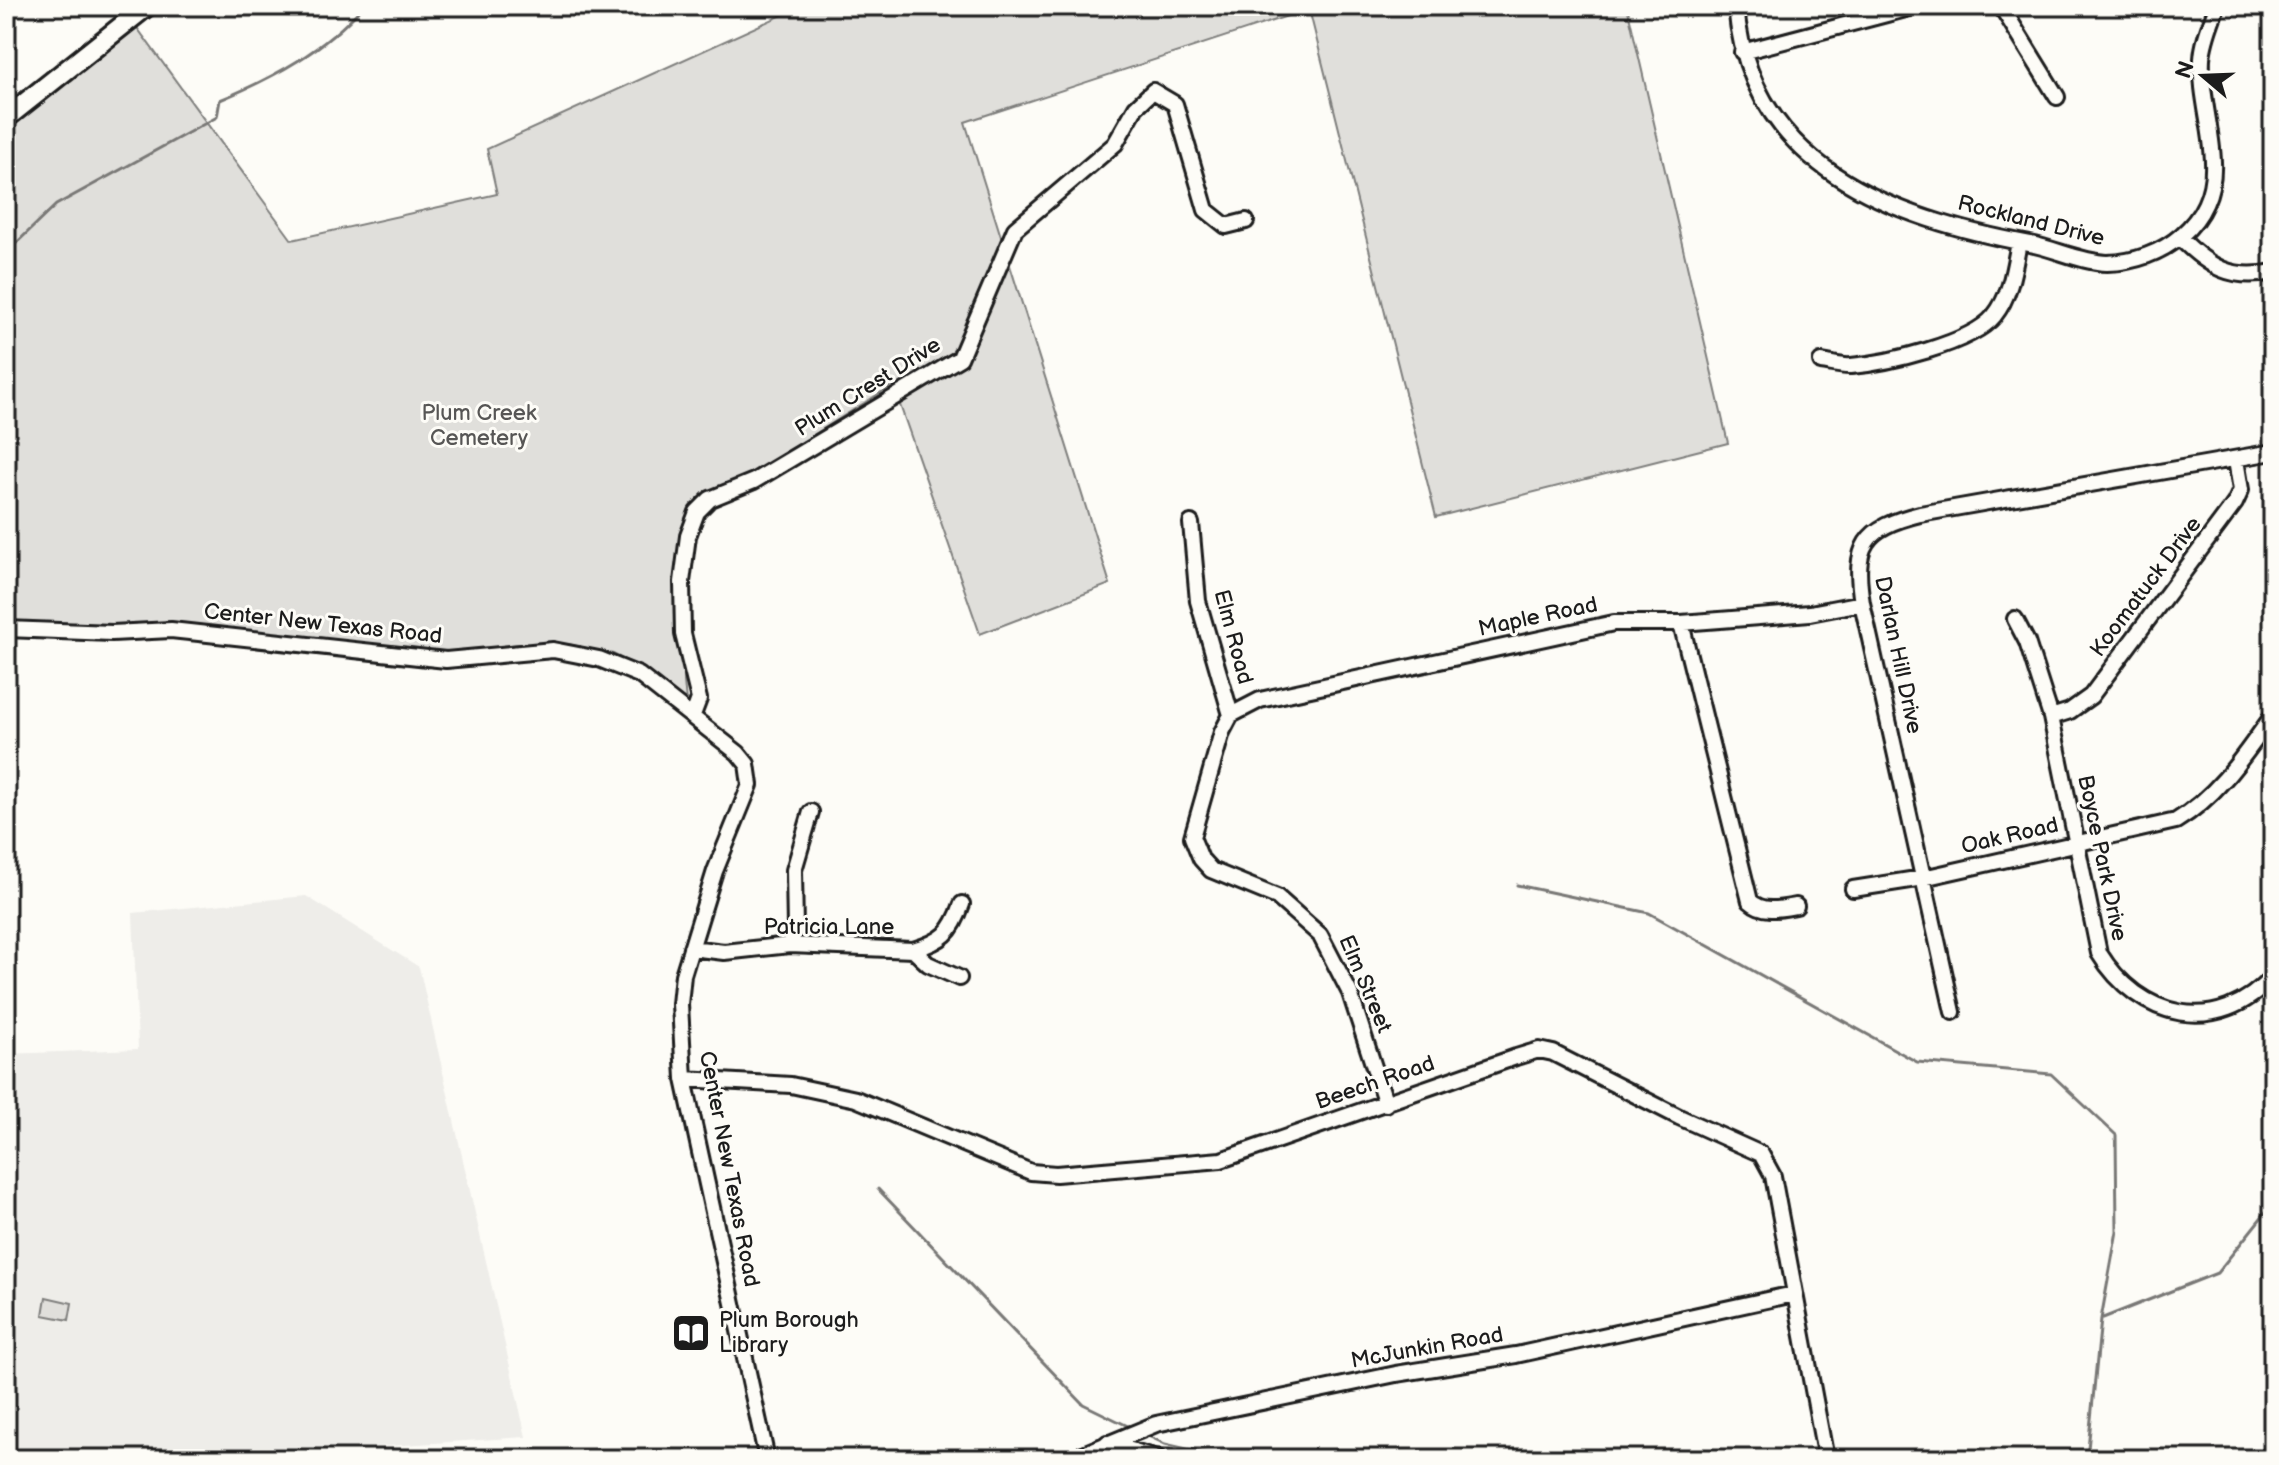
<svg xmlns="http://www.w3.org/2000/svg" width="2279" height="1465" viewBox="0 0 2279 1465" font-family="'Balsamiq Sans',sans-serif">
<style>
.built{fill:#eeede9}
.green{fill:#e0dfdb;stroke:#7e7e7c;stroke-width:2}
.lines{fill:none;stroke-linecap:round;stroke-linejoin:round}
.stream{stroke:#797876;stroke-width:3}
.minor-casing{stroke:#1c1c1c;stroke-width:20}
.major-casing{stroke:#1c1c1c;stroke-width:24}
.minor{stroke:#fdfcf7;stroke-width:14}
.major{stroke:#fdfcf7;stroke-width:18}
.labels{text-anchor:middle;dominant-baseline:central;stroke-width:6;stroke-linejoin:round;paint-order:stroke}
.street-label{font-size:22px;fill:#1c1c1c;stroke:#fdfcf7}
.park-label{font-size:22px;fill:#575655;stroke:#fdfcf7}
.poi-label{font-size:22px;fill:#1c1c1c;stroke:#fdfcf7;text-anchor:start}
</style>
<rect width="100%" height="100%" fill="#fdfcf7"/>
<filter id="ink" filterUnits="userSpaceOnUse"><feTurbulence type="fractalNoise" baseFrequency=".0125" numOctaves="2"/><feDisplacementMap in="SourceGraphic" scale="16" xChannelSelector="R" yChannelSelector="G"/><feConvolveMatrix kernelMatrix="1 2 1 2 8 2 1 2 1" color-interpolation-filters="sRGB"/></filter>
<g filter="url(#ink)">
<path class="built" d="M306 896 419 967 526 1437 186 1459H6V1054L138 1049 133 913Z"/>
<path class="green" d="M802 6H1627L1728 443 1436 517 1309 9 965 122 1110 584 980 634 893 385 740 481 698 503 678 619 686 702 650 673 613 654 568 644H519L446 653 195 626 6 622V129L135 25 292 240 497 194 487 149Z
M46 1297 72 1303 69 1320 43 1315Z"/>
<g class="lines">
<path class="stream" d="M6 253 56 205 217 117 220 100C273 78 325 50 363 6
M1517 885 1649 913 1917 1062 2051 1074 2116 1135 2117 1231 2101 1319 2087 1459
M878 1189 1083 1404 1132 1428
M2103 1318 2217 1273 2273 1203
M1146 1435 1165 1444 1231 1459"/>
<g class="minor-casing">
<path id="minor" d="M1736 6C1749 167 1892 218 2030 244 2056 249 2081 262 2107 263 2162 262 2216 223 2213 162 2212 128 2200 93 2202 59 2203 41 2211 23 2217 6
M2001 6 2057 97
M1742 52 1917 6
M2180 238C2209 267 2232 281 2273 272
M1821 362C1830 363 1842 367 1851 366 1887 363 1971 344 1994 316 2011 295 2014 268 2019 242
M1191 523 1198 601 1231 715
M2015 619 2027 642 2051 717 2099 953C2139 1019 2218 1038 2273 976
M1681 623 1750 901C1763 913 1780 909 1796 906
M6 629 112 633 171 630 446 660 553 650 599 659 639 675 738 753 747 764 750 785 715 871 683 975 680 1004 684 1079 767 1459
M693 715 699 699 683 634 682 582 688 536 697 512 710 499 754 481 960 358 1015 229 1115 144 1136 107 1153 91 1175 104 1206 210 1226 226 1246 221
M2051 717 2070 711 2091 696 2235 503 2241 490 2236 460
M1853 889 1923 878 2176 821C2218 796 2245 754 2273 715
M790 945 795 930 794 870 811 812
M691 948 724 952 790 945 913 950 928 964 959 978
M913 950C943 941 952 933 962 904
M1953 1012 1862 603C1853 546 1863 528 1920 514L2273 452
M684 1079 791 1085 856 1099 1031 1172 1056 1174 1221 1160 1516 1057 1539 1050 1553 1053 1679 1117 1761 1154 1773 1176 1826 1459
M1386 1104 1350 993 1320 935 1277 897 1211 870 1201 859 1192 837 1222 732 1231 715 1260 700 1614 623H1681L1810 613 1862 603
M1107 1443 1161 1459
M1071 1459 1156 1424 1396 1374 1516 1355 1794 1294"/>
</g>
<g class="major-casing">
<path id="major" d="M6 118 147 6"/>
</g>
<use href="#minor" class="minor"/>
<use href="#major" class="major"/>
</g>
</g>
<defs>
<g id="library-square" transform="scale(2)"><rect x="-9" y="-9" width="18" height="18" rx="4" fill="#1c1c1c" stroke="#fdfcf7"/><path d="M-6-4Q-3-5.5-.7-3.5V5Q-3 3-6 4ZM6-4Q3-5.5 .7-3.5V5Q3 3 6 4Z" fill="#fff"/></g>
</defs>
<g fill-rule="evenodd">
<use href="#library-square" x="691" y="1333"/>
</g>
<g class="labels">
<g class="street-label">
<text transform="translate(2031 221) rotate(14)">Rockland Drive</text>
<text transform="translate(868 387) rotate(-32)">Plum Crest Drive</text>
<text transform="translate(2146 587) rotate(-53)">Koomatuck Drive</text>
<text transform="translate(1538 617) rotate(-12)">Maple Road</text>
<text transform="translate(323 624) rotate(6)">Center New Texas Road</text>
<text transform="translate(1233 637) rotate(75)">Elm Road</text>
<text transform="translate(1898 655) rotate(78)">Darlan Hill Drive</text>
<text transform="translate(2010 836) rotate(-13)">Oak Road</text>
<text transform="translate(2102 858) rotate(78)">Boyce Park Drive</text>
<text x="829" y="927">Patricia Lane</text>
<text transform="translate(1365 984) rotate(67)">Elm Street</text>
<text transform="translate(1375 1083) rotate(-19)">Beech Road</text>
<text transform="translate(729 1169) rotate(79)">Center New Texas Road</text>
<text transform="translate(1427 1348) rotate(-10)">McJunkin Road</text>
</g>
<g class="park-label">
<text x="479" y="413">Plum Creek<tspan x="479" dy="25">Cemetery</tspan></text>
</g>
<g class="poi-label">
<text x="719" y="1320">Plum Borough<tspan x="719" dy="25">Library</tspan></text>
</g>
</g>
<rect width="2279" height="1465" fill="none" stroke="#fdfcf7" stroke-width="32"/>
<rect x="16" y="16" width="2247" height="1433" fill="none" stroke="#1c1c1c" stroke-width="3" filter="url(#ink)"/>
<g transform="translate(2203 76) rotate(289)" stroke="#fdfcf7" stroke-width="6" paint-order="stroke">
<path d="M0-6L14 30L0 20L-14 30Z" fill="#1c1c1c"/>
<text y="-12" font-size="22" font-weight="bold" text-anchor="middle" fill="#1c1c1c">N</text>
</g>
</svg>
